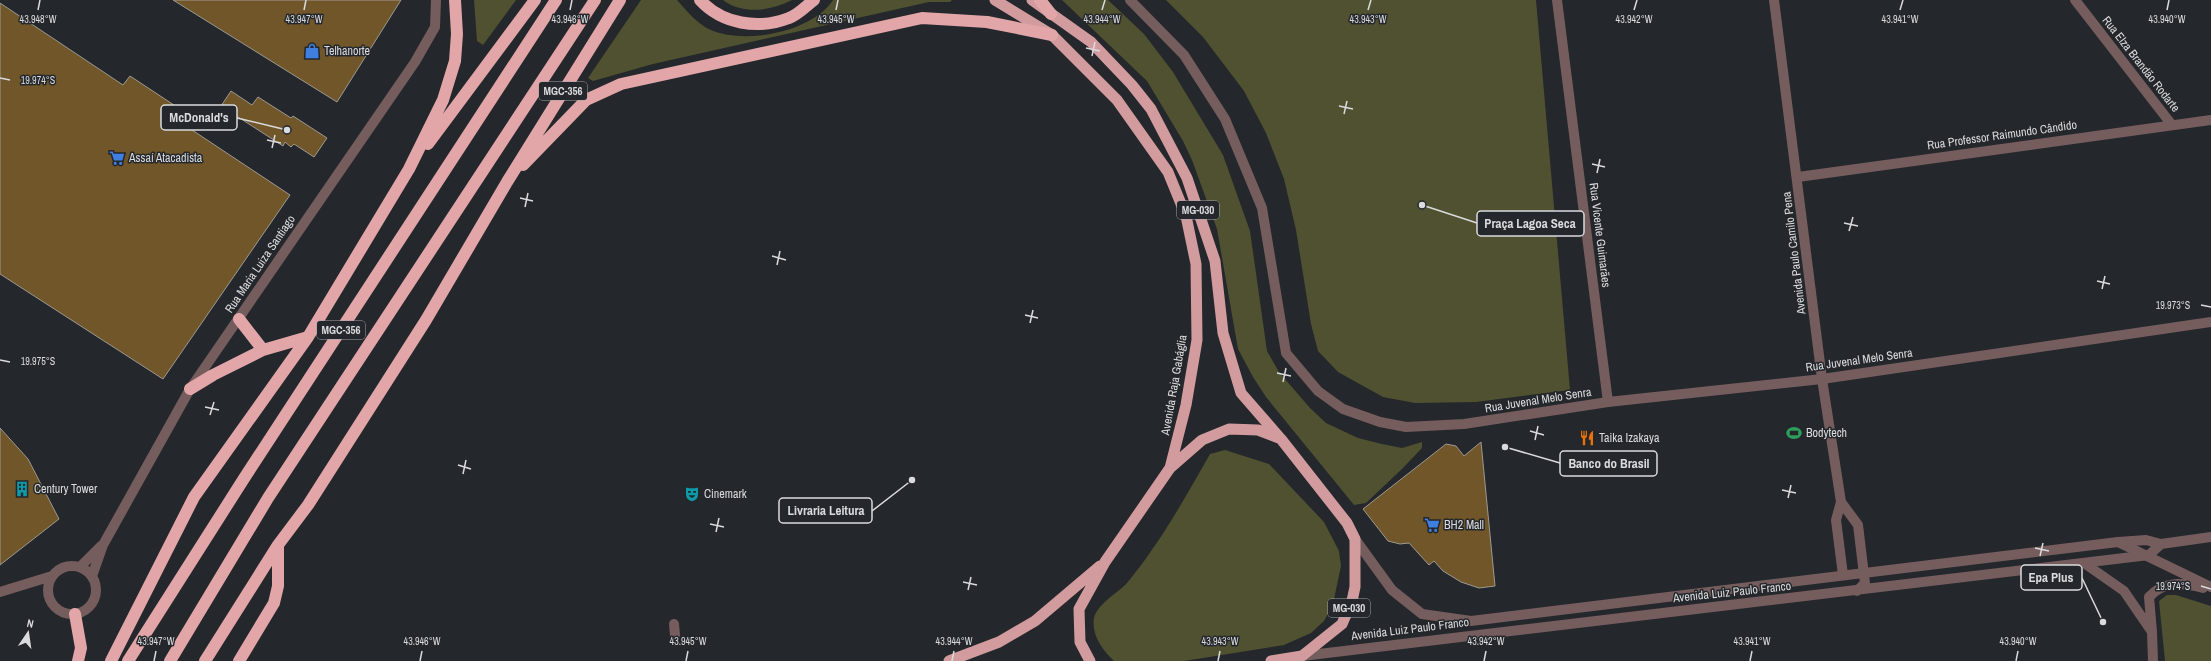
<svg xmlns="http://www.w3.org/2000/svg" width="2211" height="661" viewBox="0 0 2211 661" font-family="'Archivo Narrow',sans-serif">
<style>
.green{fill:#4f5130}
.building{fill:#705628;stroke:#9d9a94}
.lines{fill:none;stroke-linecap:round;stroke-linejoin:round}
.pedestrian{stroke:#755c5d;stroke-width:10}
.minor{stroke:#755c5d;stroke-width:10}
.tertiary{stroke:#755c5d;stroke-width:10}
.trunk{stroke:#d29c9e;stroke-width:11}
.motorway{stroke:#e2a6a8;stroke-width:12}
.ticks{fill:none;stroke:#d9dbde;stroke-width:1.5}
.labels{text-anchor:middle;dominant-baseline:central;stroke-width:3;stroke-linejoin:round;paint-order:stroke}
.shield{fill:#24272b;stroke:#a3a5a8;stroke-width:1}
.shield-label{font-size:11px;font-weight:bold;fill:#d9dbde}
.poi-label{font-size:12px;fill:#d9dbde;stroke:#24272b;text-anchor:start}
.street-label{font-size:12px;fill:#d9dbde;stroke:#24272b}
.ticks-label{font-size:10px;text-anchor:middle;fill:#d9dbde;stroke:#24272b;stroke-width:3;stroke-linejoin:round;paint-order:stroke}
.leader{fill:none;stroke:#d9dbde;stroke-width:1.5}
.callout-dot{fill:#d9dbde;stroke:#24272b;stroke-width:1.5}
.callout{fill:#24272b;stroke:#d9dbde;stroke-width:1.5}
.callout-label{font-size:13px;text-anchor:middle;font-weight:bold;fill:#d9dbde}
</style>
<rect width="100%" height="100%" fill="#24272b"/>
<path class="green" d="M474 0H516L483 45 477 41Z
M641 0H677C687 11 697 24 711 30 745 45 812 32 833 0H952L950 2H929L653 64 593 81 588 78Z
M723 0H792C771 11 743 15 723 0Z
M1062 0H1108L1144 34 1173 72 1223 155 1250 231 1267 351 1279 372 1310 408 1326 423 1358 438 1382 444 1402 448 1422 442V448L1403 468 1366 503 1354 505 1266 397 1253 377 1238 349 1217 229 1192 160 1183 141 1147 81Z
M1166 0H1536L1570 390 1476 402 1415 403 1383 397 1338 372 1318 351 1311 324 1296 230 1284 179 1266 133 1244 91 1203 37Z
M1225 450 1269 464 1324 522 1339 551 1341 566 1333 604 1324 621 1311 633 1284 645 1184 661H1114C1103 651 1091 635 1094 618 1097 604 1118 593 1127 583 1160 543 1185 498 1210 454Z
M2167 595H2176L2211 606V661H2165L2159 601Z"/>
<path class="building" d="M173 0H401L337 102Z
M0 3 123 85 130 76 183 111 177 120 290 195 163 379 0 274Z
M231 91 252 105 258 97 291 118 293 116 327 138 314 157 294 144 291 147 285 142 283 146 235 115 229 124 215 115Z
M0 428 28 459 59 519 0 565Z
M1481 442 1495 586 1479 588 1461 582 1443 571 1434 561 1429 565 1409 543 1400 544 1388 541 1363 509 1446 444 1456 446 1464 456Z"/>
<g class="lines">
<path class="pedestrian" d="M674 624 675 635"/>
<path class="minor" d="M1130 0 1184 55 1225 119 1262 208 1286 353 1318 391 1343 409 1380 422 1406 427 1464 424 1608 402 1822 379 2211 322
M1557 0 1608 402
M2075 0 2172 125
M1798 177 2211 120
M2118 542 2211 587
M2084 563 2124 591 2152 632 2153 661
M48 590a24 24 0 1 1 48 0a24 24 0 1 1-48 0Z
M80 567 101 546
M92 576 103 545 190 389 415 62 435 27 436 0
M0 592 52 576
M2152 632 2149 597C2165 580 2183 583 2203 588"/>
<path class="tertiary" d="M1774 0 1822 379 1841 502 1836 520 1843 575
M1841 502 1858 525 1865 583 1857 591
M1355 539 1392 590 1422 614 1471 621 2118 542 2146 540 2161 544 2211 537
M1302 656C1584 620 1867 591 2149 555L2161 544"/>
<path class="trunk" d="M995 0 1052 35 1117 100 1168 172 1186 216 1196 264 1197 340 1186 405 1170 468
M1032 0 1091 42 1132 85 1151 109 1187 178 1215 261 1223 333 1241 393 1281 439 1347 523 1355 539V587L1352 601 1342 624 1302 656 1271 661
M949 661 999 642 1035 621 1100 566
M1090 661 1080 642 1079 609 1105 562 1170 468 1202 440 1229 429 1258 430 1279 438"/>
<path class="motorway" d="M700 0C722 24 758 30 789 18 798 15 806 6 814 0
M1040 0 1051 14
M428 144 535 0
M523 165 586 100 621 84 922 18 987 22 1052 35
M239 319 263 350 308 337
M190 389 213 375 263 350
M75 614 81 648 78 661
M111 661 194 497 308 337 409 169 443 100 455 61 457 34 455 0
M128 661 243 480 556 0
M170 661 268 498 595 0
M205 661 278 545 308 505 426 320 507 182 620 0
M239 661 274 603 278 586V545"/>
</g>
<path class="ticks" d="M38 10 40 0M304 10 306 0M570 10 572 0M836 10 838 0M1102 10 1105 0M1368 10 1371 0M1634 10 1637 0M1900 10 1903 0M2167 10 2169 0M1086 48 1100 51M1092 56 1095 42M0 78 10 80M1339 106 1353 109M1344 114 1347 101M267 140 281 143M272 148 275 135M1592 164 1605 167M1597 173 1600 159M520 198 533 201M525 207 528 193M1844 223 1858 226M1849 231 1853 217M772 256 786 260M777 265 780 251M2097 281 2110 284M2102 289 2105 276M2201 305 2211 307M1025 315 1038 318M1030 323 1033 310M0 360 10 362M1277 373 1291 376M1283 382 1286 368M205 407 219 410M210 415 214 402M1530 431 1544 435M1535 440 1538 426M458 465 471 469M463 474 466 460M1782 490 1796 493M1788 498 1791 485M710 524 724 527M716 532 719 518M2035 548 2049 551M2040 556 2043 543M963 582 977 585M2201 586 2211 589M968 590 971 577M154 661 156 651M420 661 422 651M686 661 688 651M952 661 954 651M1218 661 1220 651M1484 661 1486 651M1750 661 1752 651M2016 661 2018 651"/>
<defs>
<g id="shop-bare" transform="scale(1.2)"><path d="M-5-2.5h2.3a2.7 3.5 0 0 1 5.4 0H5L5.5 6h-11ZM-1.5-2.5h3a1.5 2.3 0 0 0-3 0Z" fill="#3f7fe0" stroke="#24272b" stroke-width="2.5" paint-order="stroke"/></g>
<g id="supermarket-bare" transform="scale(1.2)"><path d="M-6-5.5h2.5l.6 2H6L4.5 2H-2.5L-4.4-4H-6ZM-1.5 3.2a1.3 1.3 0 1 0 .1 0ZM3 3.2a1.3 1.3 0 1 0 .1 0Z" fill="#3f7fe0" stroke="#24272b" stroke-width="2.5" paint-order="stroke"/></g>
<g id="stadium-bare" transform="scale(1.2)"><path d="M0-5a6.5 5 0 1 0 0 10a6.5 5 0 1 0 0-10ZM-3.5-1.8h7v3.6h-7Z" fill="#2e9e5b" stroke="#24272b" stroke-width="2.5" paint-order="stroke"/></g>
<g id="restaurant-bare" transform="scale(1.2)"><path d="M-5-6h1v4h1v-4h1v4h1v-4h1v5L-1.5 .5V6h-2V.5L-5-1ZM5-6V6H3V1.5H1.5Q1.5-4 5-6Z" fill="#e8710a" stroke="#24272b" stroke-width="2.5" paint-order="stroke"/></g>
<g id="building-bare" transform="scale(1.2)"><path d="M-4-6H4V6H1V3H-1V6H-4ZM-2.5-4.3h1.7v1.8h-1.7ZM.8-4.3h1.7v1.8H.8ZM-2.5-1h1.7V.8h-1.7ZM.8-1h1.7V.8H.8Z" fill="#0f9aa8" stroke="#24272b" stroke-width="2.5" paint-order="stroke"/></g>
<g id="theatre-bare" transform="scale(1.2)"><path d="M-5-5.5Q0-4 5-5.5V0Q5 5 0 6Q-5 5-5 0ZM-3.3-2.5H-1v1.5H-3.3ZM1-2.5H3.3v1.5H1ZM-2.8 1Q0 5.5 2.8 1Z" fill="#0f9aa8" stroke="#24272b" stroke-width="2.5" paint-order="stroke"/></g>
</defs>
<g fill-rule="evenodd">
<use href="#shop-bare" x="312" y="51"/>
<use href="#supermarket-bare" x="117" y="158"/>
<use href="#stadium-bare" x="1794" y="433"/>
<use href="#restaurant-bare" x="1587" y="438"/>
<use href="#building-bare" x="22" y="489"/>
<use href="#theatre-bare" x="692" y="494"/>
<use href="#supermarket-bare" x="1432" y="525"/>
</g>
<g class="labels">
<g class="shield">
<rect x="539" y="82" width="48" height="18" rx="3"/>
<rect x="1177" y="201" width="42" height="18" rx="3"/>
<rect x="317" y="321" width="48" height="18" rx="3"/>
<rect x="1328" y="599" width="42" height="18" rx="3"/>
</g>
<g class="shield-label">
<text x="563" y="91">MGC-356</text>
<text x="1198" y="210">MG-030</text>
<text x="341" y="330">MGC-356</text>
<text x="1349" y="608">MG-030</text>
</g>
<g class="poi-label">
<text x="324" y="51">Telhanorte</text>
<text x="129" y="158">Assaí Atacadista</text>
<text x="1806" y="433">Bodytech</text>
<text x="1599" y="438">Taika Izakaya</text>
<text x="34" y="489">Century Tower</text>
<text x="704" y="494">Cinemark</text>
<text x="1444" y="525">BH2 Mall</text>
</g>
<g class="street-label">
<text transform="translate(2141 64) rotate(52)">Rua Elza Brandão Rodarte</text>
<text transform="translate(2002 135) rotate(-8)">Rua Professor Raimundo Cândido</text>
<text transform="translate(1600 235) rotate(83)">Rua Vicente Guimarães</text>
<text transform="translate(1794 253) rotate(-97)">Avenida Paulo Camilo Pena</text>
<text transform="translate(260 264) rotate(-56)">Rua Maria Luiza Santiago</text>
<text transform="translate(1859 360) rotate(-8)">Rua Juvenal Melo Senra</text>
<text transform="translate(1174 385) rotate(-80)">Avenida Raja Gabáglia</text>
<text transform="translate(1538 400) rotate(-9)">Rua Juvenal Melo Senra</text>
<text transform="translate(1732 592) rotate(-6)">Avenida Luiz Paulo Franco</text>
<text transform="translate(1410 629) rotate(-7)">Avenida Luiz Paulo Franco</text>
</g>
</g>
<g class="ticks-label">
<text x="38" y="23">43.948°W</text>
<text x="304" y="23">43.947°W</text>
<text x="570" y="23">43.946°W</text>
<text x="836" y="23">43.945°W</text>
<text x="1102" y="23">43.944°W</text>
<text x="1368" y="23">43.943°W</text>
<text x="1634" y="23">43.942°W</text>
<text x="1900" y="23">43.941°W</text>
<text x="2167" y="23">43.940°W</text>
<text x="38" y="84">19.974°S</text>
<text x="2173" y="309">19.973°S</text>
<text x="38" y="365">19.975°S</text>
<text x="2173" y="590">19.974°S</text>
<text x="156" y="645">43.947°W</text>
<text x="422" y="645">43.946°W</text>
<text x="688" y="645">43.945°W</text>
<text x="954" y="645">43.944°W</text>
<text x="1220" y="645">43.943°W</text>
<text x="1486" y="645">43.942°W</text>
<text x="1752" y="645">43.941°W</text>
<text x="2018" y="645">43.940°W</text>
</g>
<path class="leader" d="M287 130L237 118M1422 205L1477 223M1505 447L1560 463M912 480L872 511M2103 622L2082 578"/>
<g class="callout-dot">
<circle cx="287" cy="130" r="4"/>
<circle cx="1422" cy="205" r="4"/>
<circle cx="1505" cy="447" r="4"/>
<circle cx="912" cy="480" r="4"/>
<circle cx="2103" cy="622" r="4"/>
</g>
<g class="callout">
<rect x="161" y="105" width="76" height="25" rx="4"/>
<rect x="1477" y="211" width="107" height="25" rx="4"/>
<rect x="1560" y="451" width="97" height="25" rx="4"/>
<rect x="779" y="498" width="93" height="25" rx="4"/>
<rect x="2021" y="565" width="61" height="25" rx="4"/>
</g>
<g class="callout-label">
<text x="199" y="122">McDonald's</text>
<text x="1530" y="228">Praça Lagoa Seca</text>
<text x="1609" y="468">Banco do Brasil</text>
<text x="826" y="515">Livraria Leitura</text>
<text x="2051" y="582">Epa Plus</text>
</g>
<g transform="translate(28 633) rotate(13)" stroke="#24272b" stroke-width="3" paint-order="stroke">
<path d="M0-3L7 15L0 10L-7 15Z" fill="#d9dbde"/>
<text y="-6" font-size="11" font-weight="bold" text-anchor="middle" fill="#d9dbde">N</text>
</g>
</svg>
